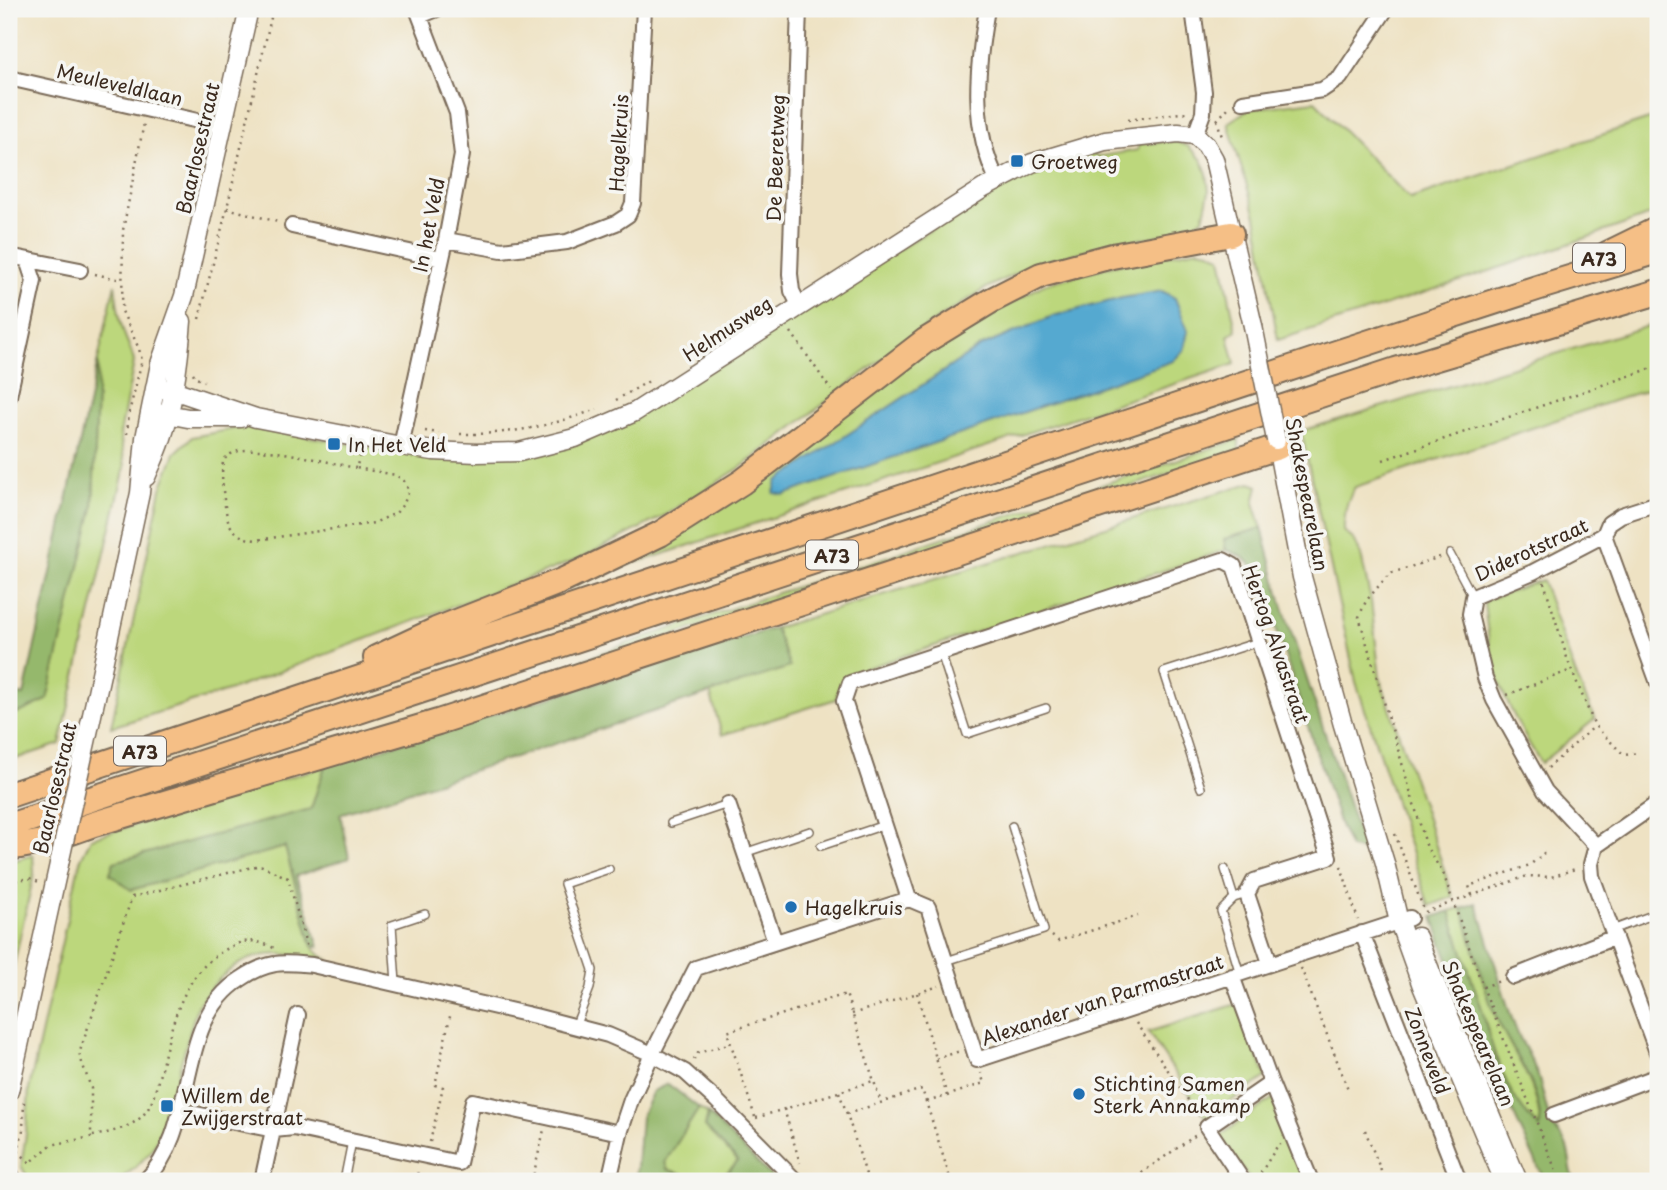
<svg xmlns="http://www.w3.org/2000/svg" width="1667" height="1190" viewBox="0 0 1667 1190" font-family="'Playpen Sans',sans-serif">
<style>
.green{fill:#bcd77c;stroke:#7c804d;stroke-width:2;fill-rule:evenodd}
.forest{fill:#95b86c;stroke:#687145;stroke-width:2}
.water{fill:#55a9d0;stroke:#486a77;stroke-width:2}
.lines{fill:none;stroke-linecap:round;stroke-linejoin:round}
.service-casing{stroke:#7a6a58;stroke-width:10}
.minor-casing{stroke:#7a6a58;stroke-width:18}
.tertiary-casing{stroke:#7a6a58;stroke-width:21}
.motorway-casing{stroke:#7a6a58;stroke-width:28}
.path{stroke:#7a6a58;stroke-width:2.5;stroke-dasharray:2 5;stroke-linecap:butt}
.service{stroke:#fff;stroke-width:7}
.minor{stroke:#fff;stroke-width:14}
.tertiary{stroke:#fff;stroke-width:18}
.motorway{stroke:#f5bf86;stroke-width:24}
.tertiary-bridge-casing{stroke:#7a6a58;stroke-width:21;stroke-linecap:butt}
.tertiary-bridge{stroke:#fff;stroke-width:18}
.poi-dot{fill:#1f6fb2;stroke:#f6f6f2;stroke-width:2.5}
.labels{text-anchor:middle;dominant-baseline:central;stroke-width:7;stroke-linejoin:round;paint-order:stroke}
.shield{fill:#f6f6f2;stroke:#73675e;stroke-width:2}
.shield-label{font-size:18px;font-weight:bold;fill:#3b2a1e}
.street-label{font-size:19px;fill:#3b2a1e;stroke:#f6f6f2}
.poi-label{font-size:19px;fill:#3b2a1e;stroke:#f6f6f2;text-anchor:start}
</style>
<rect width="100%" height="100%" fill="#f6f6f2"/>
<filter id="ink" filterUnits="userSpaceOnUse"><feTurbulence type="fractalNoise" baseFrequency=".0143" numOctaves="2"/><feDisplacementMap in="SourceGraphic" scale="14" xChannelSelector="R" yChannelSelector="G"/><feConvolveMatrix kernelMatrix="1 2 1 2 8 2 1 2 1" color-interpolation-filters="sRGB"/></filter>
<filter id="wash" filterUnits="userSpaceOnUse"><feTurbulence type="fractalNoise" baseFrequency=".00686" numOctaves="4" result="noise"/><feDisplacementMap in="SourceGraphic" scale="28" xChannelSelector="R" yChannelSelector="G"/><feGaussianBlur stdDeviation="1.57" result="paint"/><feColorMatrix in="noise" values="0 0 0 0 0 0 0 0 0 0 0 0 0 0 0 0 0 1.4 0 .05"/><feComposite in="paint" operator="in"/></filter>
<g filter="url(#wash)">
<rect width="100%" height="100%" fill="#eee2c3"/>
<path class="green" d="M1315 101 1410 199 1658 116V212C1533 258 1406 299 1278 340L1256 216 1228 123 1249 109Z
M1174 141 1188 146 1202 160 1207 174 1209 192 1203 219 1180 232 1112 244 1038 263 988 287 919 331 741 467 662 517 579 559 228 691 111 727 161 489 175 453 192 437 248 426 399 453 576 444 990 194 1036 171 1086 154 1094 152 1096 157 1138 150V144Z
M1198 249 1210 251 1221 257 1236 330 1228 336 1235 364 648 559 592 574 931 348 1045 284 1113 265ZM1122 298 1184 349 1173 361 784 494 774 493 778 481 980 347 1053 316Z
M115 284C117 300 118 315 123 330 126 341 132 350 134 362L120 434 125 467 60 744 9 761V715L21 712 93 508 98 360Z
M1658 323V386L1355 487C1346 502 1344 514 1344 531L1355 541 1361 555 1371 601 1380 678 1453 897 1429 906 1356 682 1301 431Z
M1239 439V451L553 674 559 668 640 639Z
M1250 483 1258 486 1254 503 1262 528 1224 539 1226 550 861 670C845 678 839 681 836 699L722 735 710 692 789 667 775 628Z
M1542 580 1576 676 1595 719 1541 763C1524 736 1509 709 1498 679 1490 656 1487 627 1484 603L1488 599Z
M325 766 311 809 114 862 110 873 131 890 285 847 312 946 320 955 329 960C264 949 238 949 197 1006L163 1127 151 1151 136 1167 118 1181H30L21 1166 26 1134 29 1089 80 861 91 838Z
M33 855 34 874 9 986V862Z
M1462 908C1472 940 1480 974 1492 1005 1507 1050 1540 1079 1540 1129L1525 1115 1511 1093 1492 1047 1481 1006 1466 965 1450 911Z
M1237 1004 1266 1077 1206 1118 1148 1032Z
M1273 1098 1306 1181H1251L1220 1136Z
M699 1108 708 1114 705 1127 738 1161 719 1181H700L667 1169 665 1162Z"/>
<path class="forest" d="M98 360 93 508 47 700 21 712 9 715V692L24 695Z
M1262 528 1282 604 1364 851 1350 848 1340 825 1259 575C1250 561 1242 555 1226 550L1224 539Z
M775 628 790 667 340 814 349 858 296 876 319 947 312 946 285 847 131 890 110 874 114 862 311 809 325 766Z
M1476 903C1492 945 1500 990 1517 1032 1523 1045 1531 1057 1536 1071 1543 1087 1544 1105 1551 1122 1555 1131 1562 1137 1566 1145 1571 1157 1569 1170 1575 1181H1545C1504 1094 1463 1008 1433 917L1450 911C1459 943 1470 973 1480 1004 1485 1017 1487 1032 1492 1045 1501 1077 1516 1106 1540 1128 1543 1082 1506 1047 1491 1005 1480 973 1472 940 1462 908Z
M668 1084 699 1108 665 1162 667 1169 700 1181H649L636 1179 641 1117 653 1091Z
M708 1114 776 1181H719L738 1161 705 1127Z"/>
<path class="water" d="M1162 291 1175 298 1188 331 1184 350 1173 361 784 495 774 493 777 481 980 347 1053 316 1122 298Z"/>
</g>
<g filter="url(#ink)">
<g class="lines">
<g class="service-casing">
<path id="service" d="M1450 554 1473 597
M941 653 967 734 1046 708
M1201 788 1164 672 1258 642
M671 823 728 804
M821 846 884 825
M744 853 810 831
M1225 869 1234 898
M1612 930 1658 913
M946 961 1044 930 1012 826
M1240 974 1221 911 1234 898 1247 894
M396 983 392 925 425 914
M575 1027 590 988 593 970 564 884 609 869
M344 1181 352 1141"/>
</g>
<g class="minor-casing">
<path id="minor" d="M799 9 790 274 792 291 800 307
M987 9C977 66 970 128 998 181
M1193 9 1204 92 1203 113 1195 135
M420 16 437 9
M9 78 224 127
M1243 102 1322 90 1340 78 1386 9
M292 226 441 259
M446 240 502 250 567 242 616 223 628 215 633 203 644 9
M9 256 80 270
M9 396 34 281 27 260
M401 446 446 240 462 155 457 113 417 9
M1604 535 1658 683
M1604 535 1609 523 1621 515 1658 503
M1658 803 1596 846 1591 864 1592 876 1658 1055
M728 804 775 942
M1596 846 1545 791 1494 700 1485 678 1470 614 1473 597 1533 572 1604 535
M1362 933 1459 1181
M1270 963 1247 894 1254 881 1329 857 1234 566 1223 560 850 683 844 701 909 899 928 907 977 1060 1410 918
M1232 976 1271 1083 1311 1181
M1513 977 1615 937
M181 1111 274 1130 294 1128 459 1163 473 1101 620 1133
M1554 1115 1658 1076
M145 1181C201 1126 172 1023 241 979 251 972 262 966 275 964 286 962 300 964 312 965L535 1016 608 1035 652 1054 685 1072 716 1100 796 1181
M262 1181 298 1015
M609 1181 620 1133 631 1100 652 1054 696 968 909 899
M1243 1181 1207 1127 1271 1083"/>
</g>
<g class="tertiary-casing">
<path id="tertiary" d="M155 388 173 390 256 418 401 446 433 451 477 453 519 452 575 438 635 412 984 188 1032 163 1105 141 1178 133 1195 135 1206 145 1214 159 1253 326
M157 412 188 418H241
M1276 440 1302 577 1343 725 1385 863 1399 922 1422 986 1504 1181
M146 477C151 465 157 453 161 441 174 403 179 361 182 321
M96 697 140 493 145 438 160 364 184 296 249 9
M1417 937 1434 980 1518 1181
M9 1091 59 864
M9 1175 13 1181"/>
</g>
<g class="motorway-casing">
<path id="motorway" d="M1607 254 1658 229
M376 658 436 630 564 580 660 534 742 482 925 341 992 300 1041 275 1112 256 1231 234
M9 795 1324 357 1540 287 1658 251
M9 826 1396 370 1658 292
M9 848 43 842 94 824 438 722 1278 447"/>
</g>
<path class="path" d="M1128 120 1187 112
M1217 120 1222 137
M1217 120 1229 107
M227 208 278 222
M95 274 122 280
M199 319 227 208 273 9
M791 332 831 390
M193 373 196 378 204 381
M616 400 649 381
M425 431 439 433
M127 434 129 413 142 360 139 349 122 311 123 230 144 123
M460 434C508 435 552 426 597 409
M1383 460 1658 366
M356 468C330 463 254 442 233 453 229 455 226 457 224 460 219 469 225 517 230 525 238 536 244 539 257 540L374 523 396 513 404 503 409 491 404 481 396 475 356 468 360 456
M1440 557 1389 574 1366 601 1359 617 1427 848 1443 873 1483 987 1560 1181
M1544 582 1568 661 1595 726 1624 755 1639 753
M1507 695 1571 670
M1548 768 1595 726
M1395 834 1424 910
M1341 866 1358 920
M9 882 29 878 39 882
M1472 895 1469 886 1530 865 1544 853 1548 852
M1425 912 1527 876 1551 877 1575 869
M1052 936 1058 941 1138 916
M1301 968 1348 1089
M1483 987 1500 981
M917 993 947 1096 926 1102
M852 1014 939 986
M1136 1023 1199 1116
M936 1059 960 1051
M694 1060 698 1053 731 1043
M839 1092 847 1114
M947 1096 984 1083 981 1073
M784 1109 800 1163
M755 1117 727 1032 846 994 881 1103
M756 1118 873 1081
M1365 1130 1385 1181
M93 1136C108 1133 131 1128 142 1116 153 1106 155 1091 159 1077 171 1031 179 977 223 951 243 939 253 938 274 948
M430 1142 443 1087 435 1085 451 1012
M18 1151 30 1163 51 1145 91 1137V1088L79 1054 132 897 260 865 288 878 307 948
M16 1159 23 1130 24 1100
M467 1175 471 1181
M1257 1179 1278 1145 1281 1144
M952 1180 962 1177
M416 1181 418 1171
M532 1181 544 1130
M868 1181 847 1114 922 1089 951 1181
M1130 1181 1196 1135"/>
<use href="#service" class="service"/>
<use href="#minor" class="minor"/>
<use href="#tertiary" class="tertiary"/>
<use href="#motorway" class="motorway"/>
<g class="tertiary-bridge-casing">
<path id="tertiary-bridge" d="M1253 326 1276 440
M59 864 96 697"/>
</g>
<use href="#tertiary-bridge" class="tertiary-bridge"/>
</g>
</g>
<g class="poi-dot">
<rect x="1010" y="154" width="14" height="14" rx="3.5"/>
<rect x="327" y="437" width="14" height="14" rx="3.5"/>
<circle cx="791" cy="907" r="7"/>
<circle cx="1079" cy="1094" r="7"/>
<rect x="160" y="1099" width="14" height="14" rx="3.5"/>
</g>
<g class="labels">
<g class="shield">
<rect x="1573" y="243.5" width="52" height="29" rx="5"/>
<rect x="806" y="540.5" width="52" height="29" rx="5"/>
<rect x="114" y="736.5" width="52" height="29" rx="5"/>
</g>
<g class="shield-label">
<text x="1599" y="258">A73</text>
<text x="832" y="555">A73</text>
<text x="140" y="751">A73</text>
</g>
<g class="street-label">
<text transform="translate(120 84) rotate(13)">Meuleveldlaan</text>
<text transform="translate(618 143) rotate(-87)">Hagelkruis</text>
<text transform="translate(197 148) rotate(-77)">Baarlosestraat</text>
<text transform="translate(775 158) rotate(-88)">De Beeretweg</text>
<text transform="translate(428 225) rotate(-79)">In het Veld</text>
<text transform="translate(727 328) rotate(-33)">Helmusweg</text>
<text transform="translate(1308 494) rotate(79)">Shakespearelaan</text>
<text transform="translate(1531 549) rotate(-25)">Diderotstraat</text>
<text transform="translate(1277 644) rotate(71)">Hertog Alvastraat</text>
<text transform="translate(54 788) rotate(-77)">Baarlosestraat</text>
<text transform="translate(1102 999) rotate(-18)">Alexander van Parmastraat</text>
<text transform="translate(1479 1033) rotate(67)">Shakespearelaan</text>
<text transform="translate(1428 1050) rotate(69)">Zonneveld</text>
</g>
<g class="poi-label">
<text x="1031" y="161">Groetweg</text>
<text x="348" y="444">In Het Veld</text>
<text x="805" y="907">Hagelkruis</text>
<text x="1093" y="1083">Stichting Samen<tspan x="1093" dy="22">Sterk Annakamp</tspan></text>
<text x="181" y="1095">Willem de<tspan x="181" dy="22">Zwijgerstraat</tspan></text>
</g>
</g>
<rect width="1667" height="1190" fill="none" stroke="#f6f6f2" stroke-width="35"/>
</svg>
